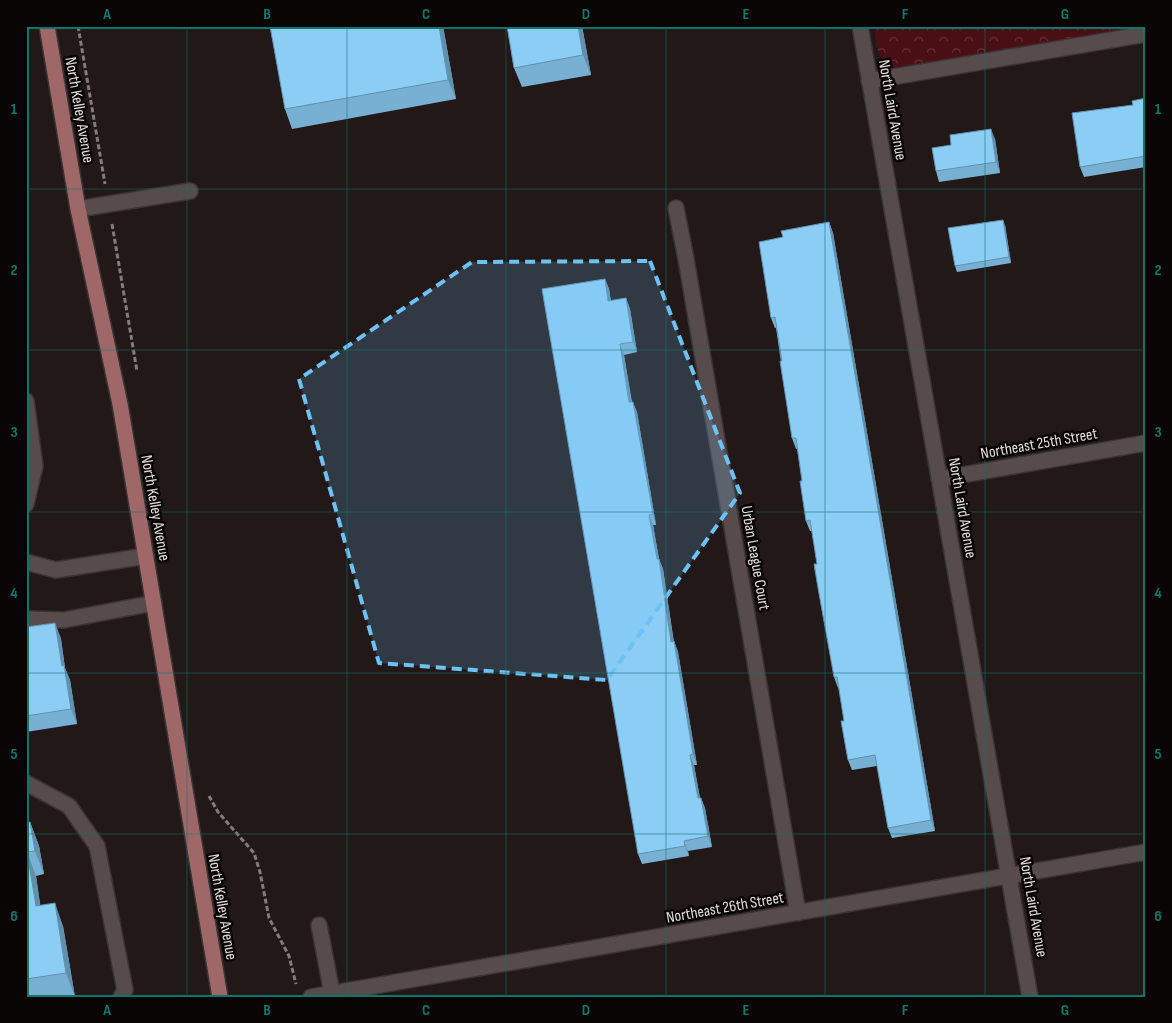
<svg xmlns="http://www.w3.org/2000/svg" width="1172" height="1023" viewBox="0 0 1172 1023" font-family="'Sofia Sans Condensed',sans-serif">
<style>
.park{fill:url(#park-crowns)}
.lines{fill:none;stroke-linecap:round;stroke-linejoin:round}
.minor-casing{stroke:#3b3434;stroke-width:18}
.major-casing{stroke:#3b3434;stroke-width:18}
.path{stroke:#847b7b;stroke-width:3;stroke-dasharray:5 2.5;stroke-linecap:butt}
.minor{stroke:#584b4b;stroke-width:15}
.major{stroke:#9f6767;stroke-width:15}
.wall{fill:#78b0d3}
.shaded-wall{fill:#6190ac}
.building{fill:#8bcdf5;stroke:#6190ac}
.marked{fill:#6ec2f3;fill-opacity:0.2;stroke:#6ec2f3;stroke-width:4;stroke-dasharray:10 6;stroke-linejoin:round}
.grid{fill:none;stroke:#0f766e;stroke-width:1;stroke-opacity:0.55}
.labels{text-anchor:middle;dominant-baseline:central;stroke-width:5;stroke-linejoin:round;paint-order:stroke}
.street-label{font-size:16px;fill:#e5dddd;stroke:#090505}
.neatline{fill:none;stroke:#0f766e;stroke-width:2}
.grid-label{font-size:16px;text-anchor:middle;font-weight:bold;fill:#0f766e}
</style>
<defs>
<pattern id="park-crowns" width="20" height="18" patternUnits="userSpaceOnUse" patternTransform="scale(1.25)"><rect width="20" height="18" fill="#4a0f15"/><path d="M2 6a3 3 0 1 1 6 0M12 15a3 3 0 1 1 6 0" fill="none" stroke="#643237"/></pattern>
</defs>
<rect width="100%" height="100%" fill="#221818"/>
<path class="park" d="M874 26H1145L893 68C876 58 876 44 874 26Z"/>
<g class="lines">
<g class="minor-casing">
<path id="minor" d="M860 26 1030 997
M869 81 1146 34
M676 208 686 259 798 913
M78 209 190 191
M26 401 35 466 26 504
M939 479 1146 443
M26 562 56 570 146 556
M26 619 64 620 154 603
M26 783 69 806 97 846 125 990 121 997
M319 925 332 993
M311 997 1146 852"/>
</g>
<g class="major-casing">
<path id="major" d="M47 26 78 209 120 404 220 997"/>
</g>
<path class="path" d="M78 26 105 184
M112 224 137 371
M209 796 218 812 254 853 260 872 269 918 289 956 296 984"/>
<use href="#minor" class="minor"/>
<use href="#major" class="major"/>
</g>
<path class="wall" d="M270 26H443L456 99 292 129 285 109Z
M507 26H582L591 75 522 87 514 68Z
M1146 98V167L1084 177 1080 167 1133 105Z
M995 139 1000 173 939 182 936 171 951 145Z
M829 222 833 233 935 831 892 838 888 828 877 766 852 770 848 760 844 721 839 688H838L834 677 812 531H810L806 521 802 481 797 449H796L792 438 776 328H775L771 318 783 237Z
M1005 225 1011 263 957 272 955 266Z
M605 279 609 289 611 301 626 298 630 309 637 352 624 355 632 402 637 412 656 525H653L659 559 663 569 674 642V641L678 652 697 765H694L700 798H701L705 808 712 847 688 851 689 856 642 864 638 854Z
M55 623 61 639 65 668 70 680 77 724 26 732V627Z
M26 821 27 823 30 822 39 846 44 874 36 876 40 905 63 926 75 997H26Z"/>
<path class="shaded-wall" d="M439 26H443L456 99 448 80Z
M578 26H582L591 75 583 55Z
M991 129 995 139 1000 173 996 162Z
M1003 220 1005 225 1011 263 1009 257Z
M829 222 833 233 935 831 931 820Z
M605 279 609 289 612 311 608 301Z
M626 298 630 309 637 352 633 342Z
M620 344 624 355 633 413 629 402Z
M633 402 637 412 656 525 653 514Z
M649 515 653 525 661 570 657 559Z
M659 559 663 569 675 652 671 642Z
M55 623 61 639 65 668 70 680 77 724 71 709 62 666Z
M674 641 678 652 697 765 693 754Z
M690 755 694 765 702 809 698 798Z
M701 798 705 808 712 847 708 836Z
M30 822 39 846 44 874 35 851Z
M684 841 688 851 689 856 685 846Z
M27 852 36 876 44 929 36 906Z
M55 903 63 926 75 997 66 973Z"/>
<path class="building" d="M270 26H439L448 80 285 109Z
M507 26H578L583 55 514 68Z
M1146 98V156L1080 167 1072 113 1133 105 1132 101Z
M991 129 996 162 936 171 932 148 951 145 950 135Z
M1003 220 1009 257 955 266 948 228Z
M829 222 931 820 888 828 875 755 848 760 841 721H844L837 677H834L818 588 814 564H817L810 520 806 521 800 481H802L796 438H792L780 361H782L775 317 771 318 759 242 783 237 781 231Z
M605 279 608 301 626 298 633 342 620 344 629 402H633L653 514 649 515 657 559H659L671 642 674 641 693 754 690 755 698 798H701L708 836 684 841 685 846 638 854 542 289Z
M55 623 62 666 64 665 71 709 26 716V627Z
M30 822 35 851 27 852 36 906 55 903 66 973 26 979V823Z"/>
<path class="marked" d="M650 261 740 493 607 680 379 663 299 379 472 262Z"/>
<path class="grid" d="M187 26V997M347 26V997M506 26V997M666 26V997M825 26V997M985 26V997M26 189H1146M26 350H1146M26 512H1146M26 673H1146M26 834H1146"/>
<g class="labels">
<g class="street-label">
<text transform="translate(79 110) rotate(80)">North Kelley Avenue</text>
<text transform="translate(892 110) rotate(80)">North Laird Avenue</text>
<text transform="translate(1039 444) rotate(-10)">Northeast 25th Street</text>
<text transform="translate(155 508) rotate(80)">North Kelley Avenue</text>
<text transform="translate(962 508) rotate(80)">North Laird Avenue</text>
<text transform="translate(755 558) rotate(80)">Urban League Court</text>
<text transform="translate(222 907) rotate(80)">North Kelley Avenue</text>
<text transform="translate(1033 907) rotate(80)">North Laird Avenue</text>
<text transform="translate(725 908) rotate(-10)">Northeast 26th Street</text>
</g>
</g>
<rect width="1172" height="1023" fill="none" stroke="#090505" stroke-width="55"/>
<rect x="28" y="28" width="1116" height="968" class="neatline"/>
<g class="grid-label">
<text x="107" y="19">A</text>
<text x="267" y="19">B</text>
<text x="426" y="19">C</text>
<text x="586" y="19">D</text>
<text x="746" y="19">E</text>
<text x="905" y="19">F</text>
<text x="1065" y="19">G</text>
<text x="14" y="114">1</text>
<text x="1158" y="114">1</text>
<text x="14" y="275">2</text>
<text x="1158" y="275">2</text>
<text x="14" y="437">3</text>
<text x="1158" y="437">3</text>
<text x="14" y="598">4</text>
<text x="1158" y="598">4</text>
<text x="14" y="759">5</text>
<text x="1158" y="759">5</text>
<text x="14" y="921">6</text>
<text x="1158" y="921">6</text>
<text x="107" y="1015">A</text>
<text x="267" y="1015">B</text>
<text x="426" y="1015">C</text>
<text x="586" y="1015">D</text>
<text x="746" y="1015">E</text>
<text x="905" y="1015">F</text>
<text x="1065" y="1015">G</text>
</g>
</svg>
